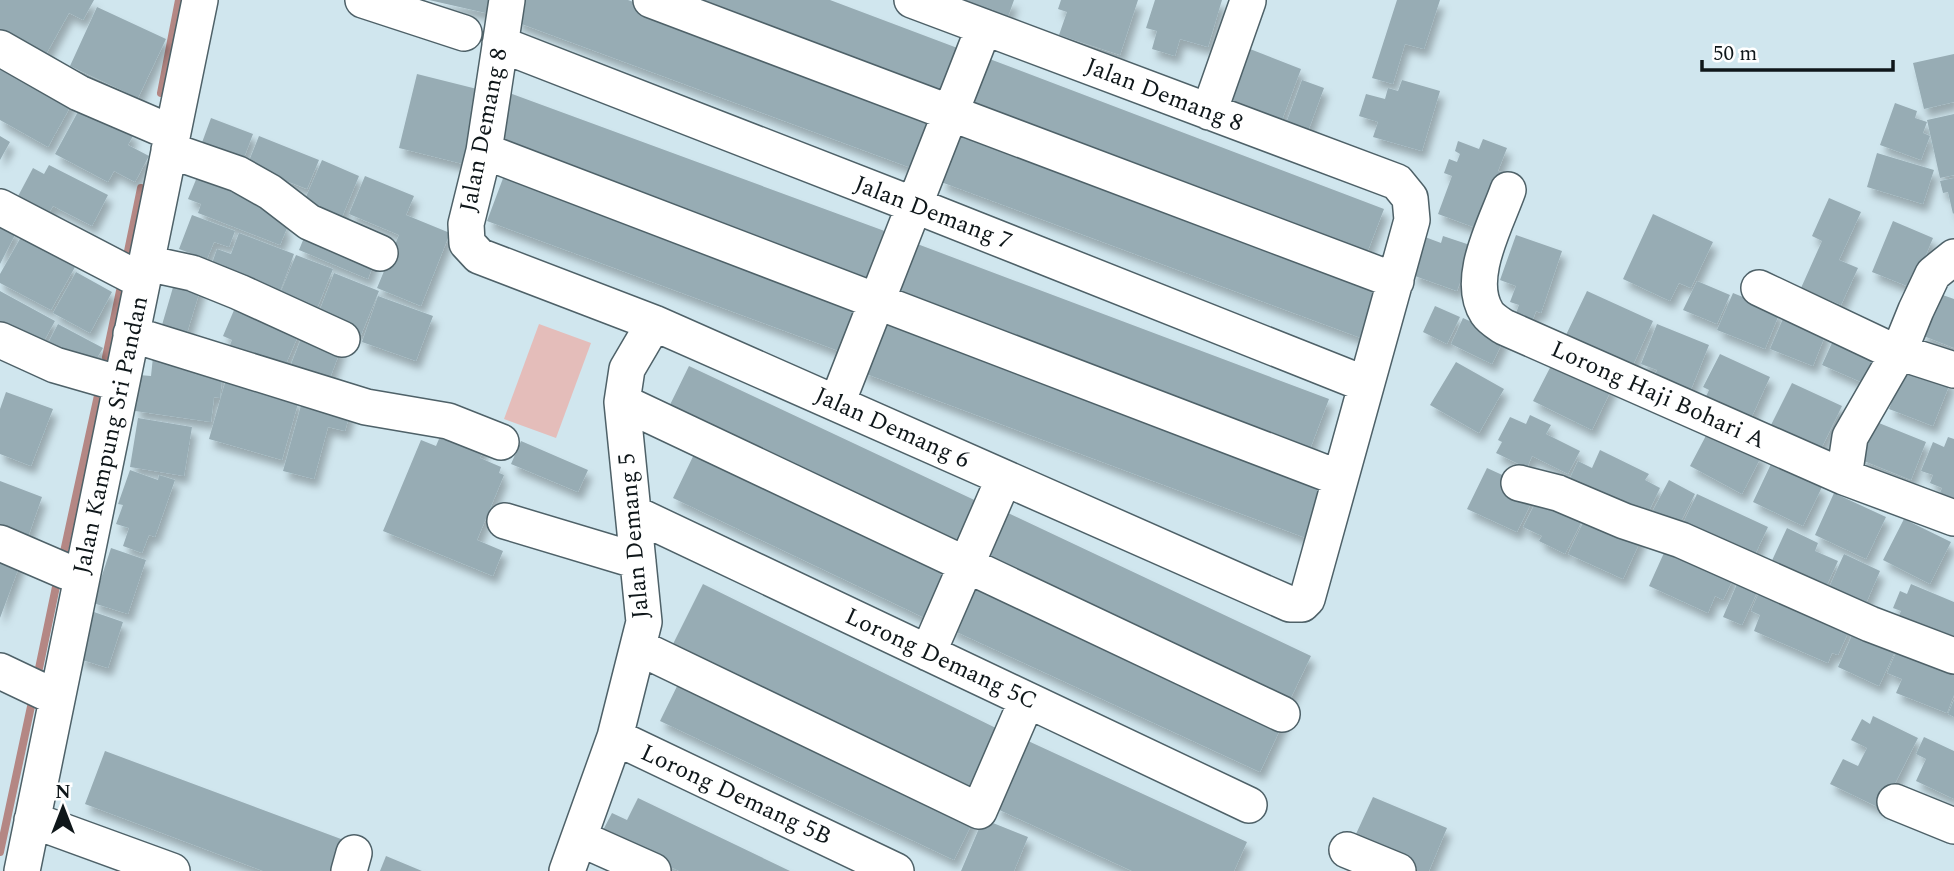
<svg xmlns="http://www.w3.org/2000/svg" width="1954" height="871" viewBox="0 0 1954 871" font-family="Spectral,serif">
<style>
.green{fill:#e4bdba}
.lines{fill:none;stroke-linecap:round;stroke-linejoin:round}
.stream{stroke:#b48784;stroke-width:8}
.building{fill:#97acb4;filter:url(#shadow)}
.minor-casing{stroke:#4e6168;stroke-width:38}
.minor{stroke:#fff;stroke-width:35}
.labels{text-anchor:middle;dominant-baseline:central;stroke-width:5;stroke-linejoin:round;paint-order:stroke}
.street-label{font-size:24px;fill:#0f171a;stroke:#fff}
</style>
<defs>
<filter id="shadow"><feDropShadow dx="4.5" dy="8" stdDeviation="3.5" flood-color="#0004"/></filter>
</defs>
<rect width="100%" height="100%" fill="#d0e6ee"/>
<path class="green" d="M539 324 591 343 556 438 504 419Z"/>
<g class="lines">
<path class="stream" d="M161 93 179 0
M126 261 141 188
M106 357 121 286
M62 561 100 386
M37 678 58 577
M0 852 33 697"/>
</g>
<path class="building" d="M0 0H94L83 20 69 13 44 58 0 34Z
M429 0H493L490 14Z
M520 0H628L942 116 922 172 516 22Z
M663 0H830L968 52 947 107Z
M963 0H1014L1008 17Z
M1061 0H1138L1120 55 1059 35 1067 12 1058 9Z
M1155 0H1222L1208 47 1180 39 1175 56 1152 49 1157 31 1146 28Z
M1397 0H1440L1424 49 1405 44 1393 84 1372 78Z
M97 7 166 39 138 98 70 66Z
M1250 49 1301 69 1279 128 1227 108Z
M1954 54V102L1924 109 1913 63Z
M0 58 74 100 48 147 0 120Z
M987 58 1384 209 1362 266 965 114Z
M417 74 481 90 463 164 399 148Z
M1302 80 1324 88 1307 134 1285 126Z
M1402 80 1440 91 1422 151 1373 137 1378 122 1359 116 1366 94 1385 99 1388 88 1398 91Z
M504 91 890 233 869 290 493 149Z
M1895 103 1917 111 1915 118 1927 122 1923 133 1930 136 1921 160 1880 145Z
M81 106 134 134 128 145 149 156 135 182 114 171 108 182 55 154Z
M1954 114V175L1940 178 1927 120Z
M211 118 253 134 242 163 200 148Z
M962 124 1383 280 1361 338 941 182Z
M0 136 10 142 0 160Z
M259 136 319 160 307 189 247 166Z
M1483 139 1507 148 1498 171 1508 175 1487 232 1438 214 1452 176 1444 173 1449 159 1457 162 1460 154 1455 151 1458 141 1479 149Z
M1877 153 1934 170 1923 204 1867 187Z
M322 160 359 176 340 222 302 206Z
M49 165 108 195 92 226 53 206 47 216 16 200 33 168 44 174Z
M202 165 290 205 282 225 287 228 280 245 198 213 201 204 188 199Z
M508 165 868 298 847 354 487 221Z
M365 176 414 196 406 215 450 233 421 306 377 288 399 235 349 214Z
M1954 178V213L1953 214 1948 192 1943 193 1940 181Z
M1829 198 1861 212 1839 260 1858 268 1841 305 1801 288 1822 241 1812 236Z
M1653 214 1713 242 1691 288 1679 283 1670 301 1623 279Z
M192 215 235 231 229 247 214 242 207 259 179 249Z
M1893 221 1933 238 1912 288 1872 272Z
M0 222 17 231 0 264Z
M308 228 376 257 368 279 299 250Z
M239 233 294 254 279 294 210 269 217 249 231 254Z
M1516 235 1562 251 1541 313 1536 311 1529 330 1512 324 1519 305 1510 302 1516 286 1500 280Z
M1443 236 1473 246 1457 291 1412 275 1425 237 1441 243Z
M21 237 75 267 51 310 0 283V274Z
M912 242 1329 399 1307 457 890 300Z
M296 255 333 269 314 316 277 301Z
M76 272 112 292 90 333 53 313Z
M334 273 379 291 361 335 317 317Z
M176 277 202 284 187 333 162 325Z
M1697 281 1730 295 1717 324 1683 310Z
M0 291 55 321 39 350 0 329Z
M1587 291 1653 321 1633 365 1566 335Z
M1733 293 1780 312 1765 349 1717 330Z
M1937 293 1954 299V348L1921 335Z
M240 296 301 329 282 373 228 350 232 340 223 336Z
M378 296 433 316 416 361 362 342Z
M1435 306 1460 317 1447 344 1423 332Z
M885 308 1330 474 1306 538 861 372Z
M1785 314 1827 331 1813 366 1770 349Z
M1463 318 1505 337 1492 364 1451 344Z
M58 324 103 348 90 370 46 347Z
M1657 324 1709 345 1690 392 1654 378 1657 370 1641 364Z
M304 331 342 346 327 386 288 372Z
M1836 334 1882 354 1868 385 1822 365Z
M1720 354 1770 377 1748 425 1703 403 1709 390 1703 387Z
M153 357 223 371 220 398 214 397 211 422 135 411 139 375 151 376Z
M1555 358 1613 386 1592 430 1533 401Z
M1456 362 1504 389 1479 433 1430 405Z
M1907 364 1951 381 1933 426 1889 409Z
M689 366 985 505 961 554 665 415Z
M226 379 299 400 282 460 209 439Z
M1792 383 1842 406 1819 453 1769 429Z
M6 392 53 409 31 466 0 454V409Z
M303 398 351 410 345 431 328 427 314 479 283 471Z
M1530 415 1551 425 1546 434 1580 451 1568 474 1532 456 1527 468 1496 453 1502 442 1498 440 1510 417 1526 424Z
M138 418 192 427 184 476 130 467Z
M1874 421 1926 442 1911 480 1859 459Z
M444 427 486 444 480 458 501 467 499 473 504 475 477 540 503 551 493 576 383 531 421 440 436 446Z
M1710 428 1762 455 1742 494 1690 466Z
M1948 437 1954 439V505L1938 498 1942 488 1930 483 1933 475 1921 471 1933 442 1944 447Z
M521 441 588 470 578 492 511 464Z
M699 444 957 567 931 621 673 498Z
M1600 450 1649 474 1645 480 1660 488 1647 515 1570 478 1578 461 1592 468Z
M1771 464 1815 472 1811 482 1822 487 1803 526 1753 502Z
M1487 468 1537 491 1517 532 1467 509Z
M130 470 158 480 159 475 175 480 155 537 149 535 142 553 123 546 129 528 116 524 123 505 118 504Z
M1669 480 1695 494 1677 529 1650 516Z
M0 481 42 497 27 540 0 530Z
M1541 492 1583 519 1565 554 1539 541 1542 536 1523 527Z
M1834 493 1886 517 1866 559 1815 535Z
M1697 494 1768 527 1752 561 1681 527Z
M1589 510 1643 535 1623 579 1568 554Z
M1006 512 1311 656 1285 710 980 565Z
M1904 519 1951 542 1930 584 1883 560Z
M1787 528 1818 543 1815 551 1838 561 1826 587 1769 567Z
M1668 544 1735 575 1723 600 1715 596 1708 613 1649 586Z
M111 548 146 560 128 614 93 603Z
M0 551 22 559 0 618Z
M1844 554 1880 571 1864 608 1827 592Z
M976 573 1286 717 1260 772 950 629Z
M1740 577 1760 586 1742 625 1723 617Z
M703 584 1006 733 973 799 670 650Z
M1911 584 1954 602V643L1897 620 1901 611 1893 608 1900 591 1907 594Z
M1762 585 1852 624 1838 655 1832 653 1828 663 1754 631 1760 615 1751 611Z
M94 612 123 622 108 668 79 659Z
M1856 626 1898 645 1879 686 1838 667Z
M1901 641 1954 662V695L1947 713 1896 693 1902 679 1887 673Z
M685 670 979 809 954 860 660 721Z
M1954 700V717L1948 714Z
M1873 716 1918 738 1882 809 1830 784 1843 759 1858 766 1867 748 1851 740 1862 719 1870 724Z
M1924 737 1954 751V799L1916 781 1926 759 1916 754Z
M1026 740 1247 842 1234 871H1132L995 808Z
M105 751 349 842 338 871H263L85 804Z
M1373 797 1447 828 1429 871H1406L1398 852 1356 834Z
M638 798 790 871H679L601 834 612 813 627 820Z
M983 819 1028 837 1014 871H961Z
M386 856 422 871H380Z"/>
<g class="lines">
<g class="minor-casing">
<path id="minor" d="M363 0 464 33
M507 0 484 151 466 224 467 243 479 256 654 323 1290 604H1302L1307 599 1412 220 1410 198 1397 182 912 0
M651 0 1396 281
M500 44 914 205 1365 384
M0 48 79 93 172 133
M1209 112 1248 1
M169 150 238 174 270 192 309 222 380 253
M484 151 1339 478
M1508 190C1496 224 1465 279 1487 313 1491 319 1498 323 1504 327L1844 477 1954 518
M0 207 142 281
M146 263 192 273 239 292 342 339
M1759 288 1886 348 1954 370
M131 334 366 407 448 421 501 442
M0 340 55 365 121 384
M622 402 1282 714
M837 403 984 27
M1844 477 1850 437 1899 352 1916 310 1933 274 1954 257
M1519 483 1558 493 1624 521 1681 540 1870 624 1954 656
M633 513 1249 805
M505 521 638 561
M0 543 65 571 82 574
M638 647 979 811 1027 700
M928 653 1004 478
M0 671 57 698
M615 737 896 871
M1895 802 1954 826
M32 820 172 871
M579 838 653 871
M1347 850 1398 871
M22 871 200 0
M349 871 354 853
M567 871 615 737 644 622 622 402 627 369 654 323"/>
</g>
<use href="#minor" class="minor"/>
</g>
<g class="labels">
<g class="street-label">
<text transform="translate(1164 95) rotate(21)">Jalan Demang 8</text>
<text transform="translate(484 130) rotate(-79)">Jalan Demang 8</text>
<text transform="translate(933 213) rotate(21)">Jalan Demang 7</text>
<text transform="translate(1658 395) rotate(24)">Lorong Haji Bohari A</text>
<text transform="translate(892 428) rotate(24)">Jalan Demang 6</text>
<text transform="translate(111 435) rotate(-78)">Jalan Kampung Sri Pandan</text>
<text transform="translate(634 536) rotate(-95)">Jalan Demang 5</text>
<text transform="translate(941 659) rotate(25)">Lorong Demang 5C</text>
<text transform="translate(736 795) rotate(25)">Lorong Demang 5B</text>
</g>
</g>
<g transform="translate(63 808)" stroke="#ffffff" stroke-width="5" paint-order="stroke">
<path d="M0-5L12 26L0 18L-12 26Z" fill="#0f171a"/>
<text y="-10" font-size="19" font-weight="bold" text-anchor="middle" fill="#0f171a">N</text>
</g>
<path d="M1702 60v10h191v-10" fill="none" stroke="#0f171a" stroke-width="3.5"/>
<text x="1713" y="60" font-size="21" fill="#0f171a" stroke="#ffffff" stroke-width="5" paint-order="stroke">50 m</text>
</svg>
